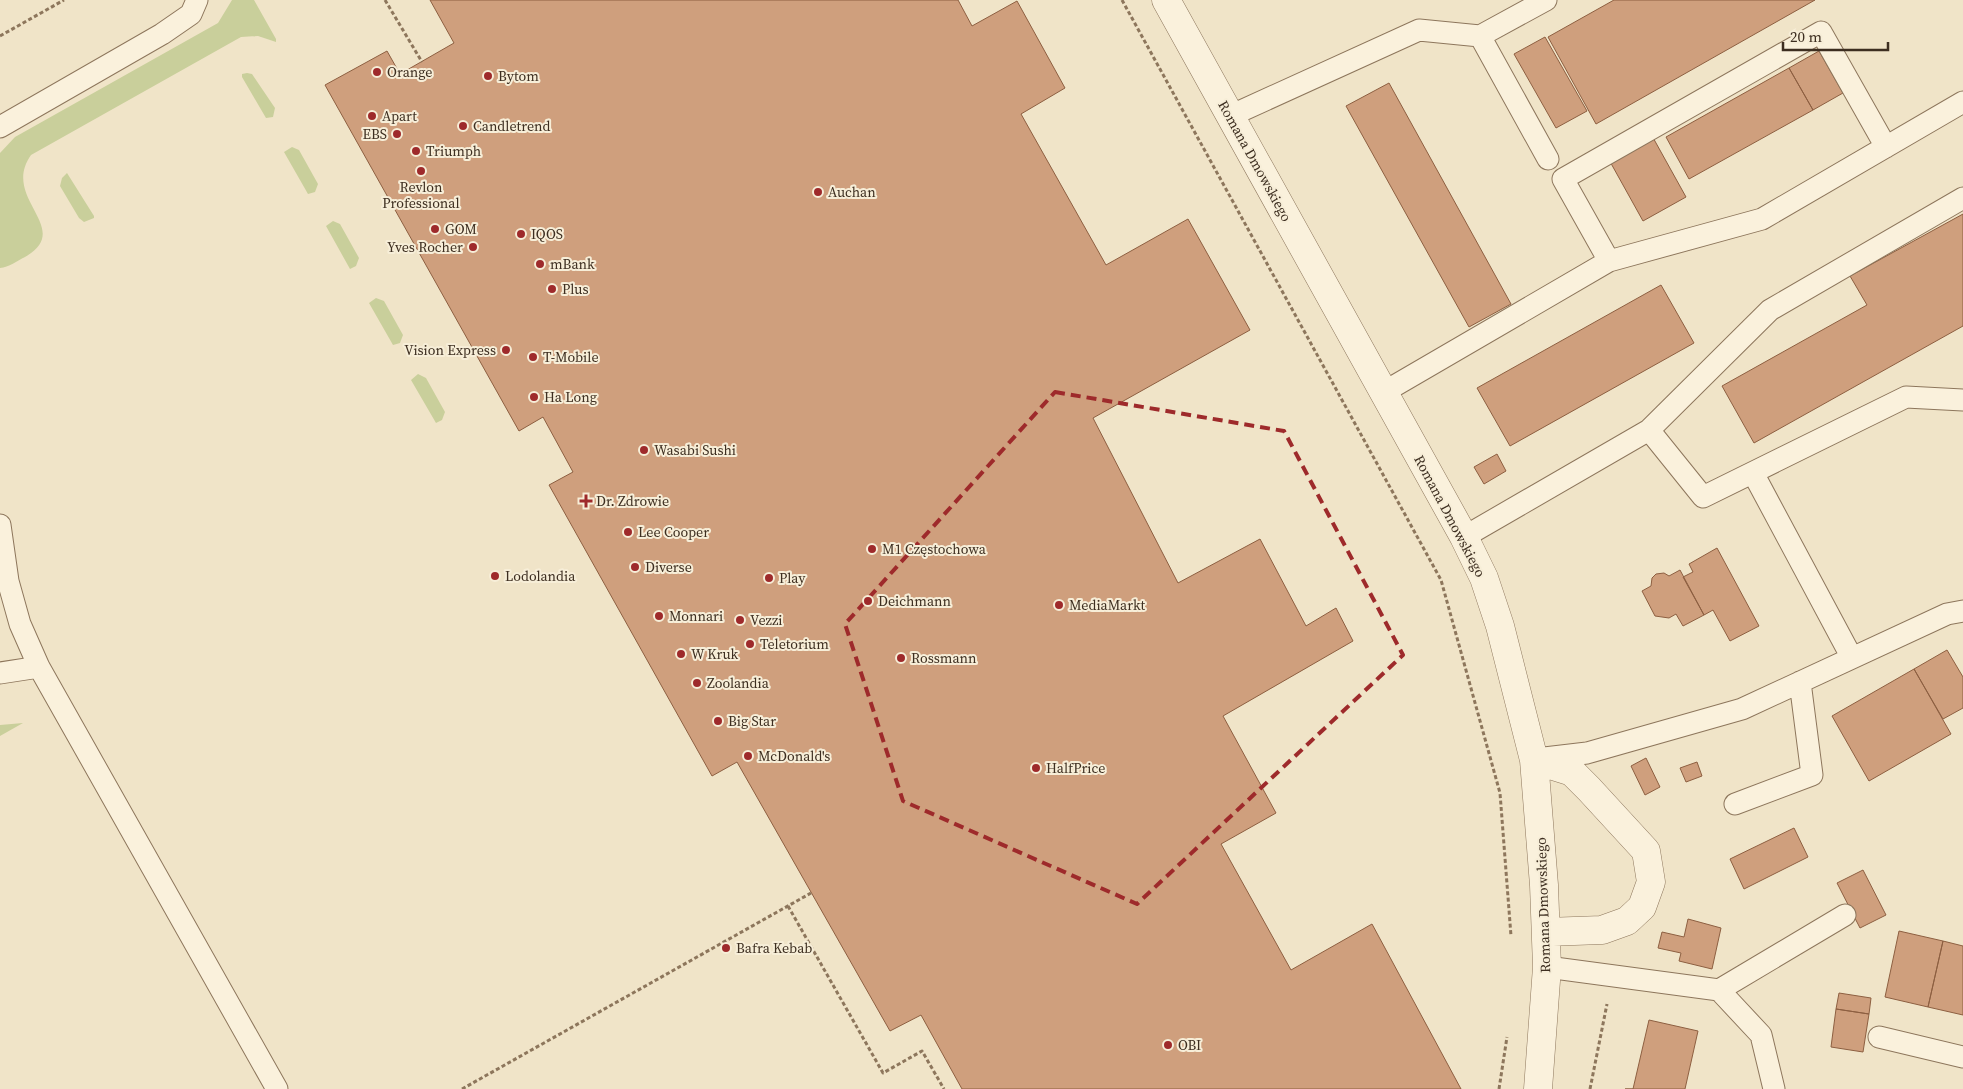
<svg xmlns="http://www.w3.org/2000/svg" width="1963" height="1089" viewBox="0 0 1963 1089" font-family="'Source Serif 4',serif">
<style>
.green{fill:#c9cf9b}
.building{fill:#cf9f7d;stroke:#8d5f41}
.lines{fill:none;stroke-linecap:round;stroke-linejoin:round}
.service-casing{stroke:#8d765c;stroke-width:23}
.minor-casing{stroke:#8d765c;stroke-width:29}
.path{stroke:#8d765c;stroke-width:3;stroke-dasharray:4 2.5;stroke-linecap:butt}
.service{stroke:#faf1dc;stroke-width:21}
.minor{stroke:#faf1dc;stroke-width:28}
.marked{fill:none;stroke:#9e2a2b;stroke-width:4;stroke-dasharray:10 6;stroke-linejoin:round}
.poi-dot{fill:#9e2a2b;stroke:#f7eed8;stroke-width:2}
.labels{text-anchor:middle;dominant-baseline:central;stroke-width:4;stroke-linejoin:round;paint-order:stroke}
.poi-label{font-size:14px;fill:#3d2e20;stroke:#f7eed8;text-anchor:start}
.street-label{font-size:14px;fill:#3d2e20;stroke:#f7eed8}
</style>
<rect width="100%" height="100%" fill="#f0e4c8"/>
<path class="green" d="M232 0H254L276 39V42L258 36 241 37 31 155C0 199 75 228 25 257 17 261 9 267 0 268V153L15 137 218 23Z
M247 73 252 74 275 108 273 117 266 118 242 77V74Z
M292 147 299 150 318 184 315 192 308 194 284 152Z
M67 173 94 216V218L84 222 79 218 60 186 62 178Z
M333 221 340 224 359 258 356 266 350 269 326 226Z
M376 298 384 301 403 335 400 343 393 345 369 303Z
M418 374 426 378 445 412 442 420 436 423 411 380Z
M23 723 0 736V725Z"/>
<path class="building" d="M430 0H958L972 26 1017 1 1065 88 1021 114 1106 265 1188 219 1250 330 1093 418 1178 583 1260 539 1306 626 1336 608 1353 641 1223 716 1276 813 1221 844 1291 970 1372 924 1461 1089H962L921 1015 890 1031 737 762 712 776 549 485 573 472 543 417 519 431 325 85 387 51 400 74 454 43Z
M1614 0H1815L1596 124 1548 37Z
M1545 37 1587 111 1556 128 1514 54Z
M1819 51 1843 93 1813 110 1789 68Z
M1789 68 1813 110 1689 179 1666 137Z
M1389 83 1511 304 1469 327 1346 106Z
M1651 134 1686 197 1643 221 1608 158Z
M1963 214V326L1754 443 1722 386 1867 305 1850 276Z
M1661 285 1694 343 1510 446 1477 388Z
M1497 454 1506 471 1484 484 1474 467Z
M1717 548 1759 626 1730 641 1713 610 1704 615 1683 577 1693 572 1689 564Z
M1680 570 1704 615 1683 626 1676 614 1669 618 1655 616 1642 591 1651 586 1652 578 1656 574 1664 573 1669 576Z
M1947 650 1963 677V708L1943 719 1914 669Z
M1914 669 1951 734 1869 781 1832 716Z
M1646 758 1660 787 1645 795 1631 766Z
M1697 762 1702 776 1686 782 1680 768Z
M1794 828 1808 857 1744 889 1730 859Z
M1863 870 1886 915 1860 928 1837 883Z
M1688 919 1721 928 1712 969 1679 961 1681 953 1658 948 1662 932 1684 937Z
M1899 931 1943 941 1928 1007 1885 997Z
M1943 941 1963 946V1015L1928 1007Z
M1839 993 1871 998 1869 1014 1836 1009Z
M1836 1009 1869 1014 1863 1052 1831 1047Z
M1649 1020 1698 1031 1685 1089H1625H1633Z"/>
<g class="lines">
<g class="service-casing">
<path id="service" d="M1480 36 1548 159
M1230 116 1419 30 1480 36 1546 0
M0 127 162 34 191 14 197 0
M1609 261 1563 179 1821 32 1886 147
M1384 392 1609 261 1762 219 1963 102
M1649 430 1703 497 1906 397 1963 400
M1753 473 1852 658
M0 525 8 581 20 624 39 667 277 1089
M1464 537 1649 430 1770 310 1963 198
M0 673 39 667
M1536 759 1587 753 1742 709 1947 614 1963 611
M1735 804 1812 775 1800 682
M1547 967 1719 990 1845 915
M1719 990 1761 1035 1774 1089
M1879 1037 1963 1057"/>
</g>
<g class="minor-casing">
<path id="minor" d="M1166 0 1464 537 1484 578 1500 626 1534 760 1544 885 1547 967 1538 1089
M1534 760 1572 772 1589 789 1646 851 1651 882 1642 907 1627 921 1602 930 1546 932"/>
</g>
<path class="path" d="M385 0 422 62
M1122 0 1441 580 1500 793 1511 936
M0 36 64 0
M788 906 883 1073 922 1051 944 1089
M462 1089 811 893
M1499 1089 1507 1037
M1590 1089 1607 1004"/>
<use href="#service" class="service"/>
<use href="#minor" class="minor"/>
</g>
<path class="marked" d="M1055 392 1284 431 1403 655 1137 904 903 801 845 624Z"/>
<g class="poi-dot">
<circle cx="377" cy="72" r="5"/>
<circle cx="488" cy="76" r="5"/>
<circle cx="372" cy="116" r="5"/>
<circle cx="463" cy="126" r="5"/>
<circle cx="397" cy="134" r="5"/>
<circle cx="416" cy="151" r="5"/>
<circle cx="421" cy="171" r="5"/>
<circle cx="818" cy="192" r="5"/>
<circle cx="435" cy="229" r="5"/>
<circle cx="521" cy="234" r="5"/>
<circle cx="473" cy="247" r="5"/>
<circle cx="540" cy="264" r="5"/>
<circle cx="552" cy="289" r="5"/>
<circle cx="506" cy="350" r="5"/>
<circle cx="533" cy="357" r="5"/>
<circle cx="534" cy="397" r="5"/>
<circle cx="644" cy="450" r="5"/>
<path d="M583.5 493.5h5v5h5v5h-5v5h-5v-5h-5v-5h5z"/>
<circle cx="628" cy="532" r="5"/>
<circle cx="872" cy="549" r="5"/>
<circle cx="635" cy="567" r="5"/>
<circle cx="495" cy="576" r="5"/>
<circle cx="769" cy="578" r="5"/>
<circle cx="868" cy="601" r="5"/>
<circle cx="1059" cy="605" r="5"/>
<circle cx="659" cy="616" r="5"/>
<circle cx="740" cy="620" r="5"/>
<circle cx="750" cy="644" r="5"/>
<circle cx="681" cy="654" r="5"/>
<circle cx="901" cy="658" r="5"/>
<circle cx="697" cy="683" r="5"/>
<circle cx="718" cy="721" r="5"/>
<circle cx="748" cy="756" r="5"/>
<circle cx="1036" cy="768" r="5"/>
<circle cx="726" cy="948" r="5"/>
<circle cx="1168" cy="1045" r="5"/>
</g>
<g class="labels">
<g class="poi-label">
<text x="387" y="72">Orange</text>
<text x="498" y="76">Bytom</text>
<text x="382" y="116">Apart</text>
<text x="473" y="126">Candletrend</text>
<text x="387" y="134" text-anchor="end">EBS</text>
<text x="426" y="151">Triumph</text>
<text x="421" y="187" text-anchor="middle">Revlon<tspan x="421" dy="16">Professional</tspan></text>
<text x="828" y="192">Auchan</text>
<text x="445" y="229">GOM</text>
<text x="531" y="234">IQOS</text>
<text x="463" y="247" text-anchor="end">Yves Rocher</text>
<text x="550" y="264">mBank</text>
<text x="562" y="289">Plus</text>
<text x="496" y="350" text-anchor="end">Vision Express</text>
<text x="543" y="357">T-Mobile</text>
<text x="544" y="397">Ha Long</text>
<text x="654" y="450">Wasabi Sushi</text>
<text x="596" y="501">Dr. Zdrowie</text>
<text x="638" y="532">Lee Cooper</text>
<text x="882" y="549">M1 Częstochowa</text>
<text x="645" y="567">Diverse</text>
<text x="505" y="576">Lodolandia</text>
<text x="779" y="578">Play</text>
<text x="878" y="601">Deichmann</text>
<text x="1069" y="605">MediaMarkt</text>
<text x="669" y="616">Monnari</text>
<text x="750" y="620">Vezzi</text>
<text x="760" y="644">Teletorium</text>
<text x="691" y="654">W Kruk</text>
<text x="911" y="658">Rossmann</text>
<text x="707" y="683">Zoolandia</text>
<text x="728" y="721">Big Star</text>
<text x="758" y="756">McDonald's</text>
<text x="1046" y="768">HalfPrice</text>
<text x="736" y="948">Bafra Kebab</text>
<text x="1178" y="1045">OBI</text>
</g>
<g class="street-label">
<text transform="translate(1255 161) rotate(61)">Romana Dmowskiego</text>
<text transform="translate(1450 516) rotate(62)">Romana Dmowskiego</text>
<text transform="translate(1543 905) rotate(-92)">Romana Dmowskiego</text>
</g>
</g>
<path d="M1783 42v8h105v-8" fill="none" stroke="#3d2e20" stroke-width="2.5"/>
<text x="1790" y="42" font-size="15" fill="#3d2e20" stroke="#f7eed8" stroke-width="4" paint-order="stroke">20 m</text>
</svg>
